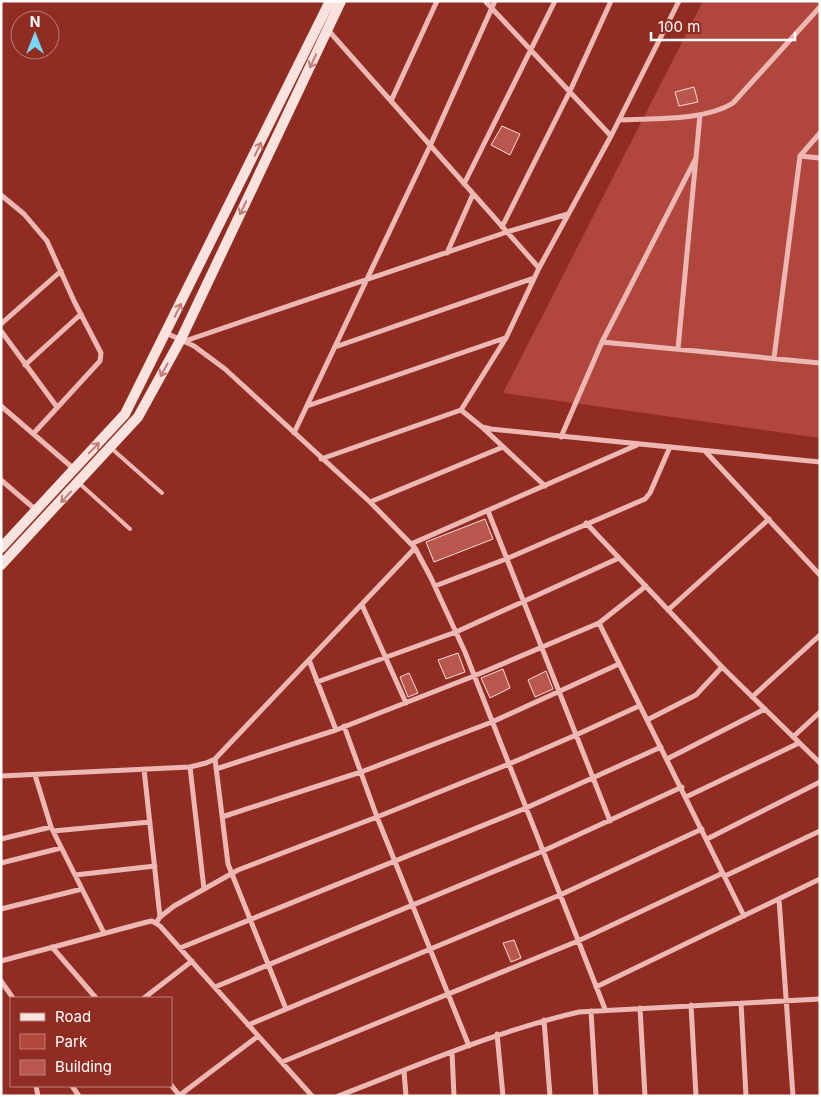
<svg xmlns="http://www.w3.org/2000/svg" width="821" height="1097" viewBox="0 0 821 1097" font-family="Inter,sans-serif">
<style>
.green{fill:#b1463d}
.building{fill:#b9574f;stroke:#f9dbd9}
.lines{fill:none;stroke-linecap:round;stroke-linejoin:round}
.lane{stroke:#edb8b3;stroke-width:4}
.street{stroke:#edb8b3;stroke-width:5}
.secondary{stroke:#fae2df;stroke-width:10}
.oneway{stroke:#c07e77}
</style>
<rect width="100%" height="100%" fill="#912c22"/>
<path class="green" d="M703 1H820V438L503 393Z"/>
<path class="building" d="M694 87 698 102 679 106 675 92Z
M502 126 520 134 510 155 491 145Z
M485 519 493 539 434 562 426 542Z
M458 653 465 672 446 679 438 660Z
M503 669 510 688 490 698 481 678Z
M546 671 553 689 535 697 528 680Z
M409 673 418 693 408 697 400 677Z
M514 940 521 958 511 962 503 943Z"/>
<g class="lines">
<path class="lane" d="M111 448 162 493
M79 483 130 529"/>
<path class="street" d="M485 1 611 136
M679 1 611 136 539 268 506 338 461 410 482 427 491 429 820 462
M328 30 539 268
M391 101 437 1
M619 120C652 118 705 121 733 103L820 7
M800 156 820 158
M464 184 555 1
M1 195 24 214 47 241 74 301 101 353 100 361 33 434
M502 227 570 91 611 1
M447 253 473 194
M1 324 61 271
M1 331 57 407
M166 333 194 346 225 369 370 502 415 548 431 578 465 652 605 1009
M185 341 507 232 568 214
M602 342 820 363
M335 347 534 278
M678 349 700 115
M774 358 800 156 820 133
M25 365 81 314
M1 406 74 469
M307 406 505 338
M483 428 545 486
M294 433 430 146 495 1
M561 437 602 342 696 158
M705 451 820 575
M321 459 461 410
M1 480 36 510
M370 502 503 447
M488 511 610 821
M586 523 722 667 820 763
M411 544 637 445
M435 586 506 559 645 499 650 493 670 447
M362 605 406 703
M668 610 769 519
M599 623 744 916
M309 660 336 730
M317 682 456 632 619 558
M752 697 820 635
M647 720 696 695 722 667
M344 726 377 817 469 1046
M793 737 820 712
M215 759 228 864 286 1009
M667 759 765 709
M190 767 204 889
M144 769 160 917
M216 769 336 730 474 676 599 623 646 586
M35 775 51 827 104 933
M1 776 190 767 206 763 215 759 415 548
M686 797 799 743
M222 817 361 772 492 722 619 664
M53 831 150 822
M1 839 51 827
M707 839 820 782
M1 863 61 848
M75 875 155 866
M725 876 820 831
M779 899 793 1096
M1 909 82 889
M156 923 160 917 174 906 238 870 377 817 509 764 576 735 639 706
M52 947 96 998
M180 948 526 808 661 747
M1 961 147 922 152 921 160 926 312 1096
M1 981 13 998
M215 987 543 851 682 787
M596 987 820 879
M144 998 192 961
M741 1003 746 1096
M691 1005 696 1096
M640 1008 645 1096
M591 1011 596 1096
M544 1020 550 1096
M248 1025 560 895 702 829
M497 1034 503 1096
M452 1052 454 1096
M282 1062 578 941 723 873
M404 1071 406 1096
M171 1085 180 1096
M36 1086 38 1096
M72 1086 79 1096
M180 1095 258 1036
M338 1096C417 1066 496 1031 579 1012L820 999"/>
<path class="secondary" d="M1 548 125 414 330 1
M1 565 138 417 181 339 341 1"/>
</g>
<defs><path id="oneway-shaft" d="M-6 0H5M1.5-3L5.5 0L1.5 3" fill="none" stroke-width="1.6" stroke-linecap="round" stroke-linejoin="round" transform="scale(1.25)"/></defs>
<g class="oneway">
<use href="#oneway-shaft" transform="translate(313 61) rotate(115)"/>
<use href="#oneway-shaft" transform="translate(258 149) rotate(-64)"/>
<use href="#oneway-shaft" transform="translate(243 208) rotate(115)"/>
<use href="#oneway-shaft" transform="translate(178 310) rotate(-64)"/>
<use href="#oneway-shaft" transform="translate(164 370) rotate(119)"/>
<use href="#oneway-shaft" transform="translate(94 448) rotate(-46)"/>
<use href="#oneway-shaft" transform="translate(66 497) rotate(133)"/>
</g>
<rect width="821" height="1097" fill="none" stroke="#ffffff" stroke-width="5"/>
<rect x="10" y="997" width="162" height="90" fill="#912c22" stroke="#bd807a"/>
<rect x="20" y="1013" width="25" height="8" fill="#fae2df" stroke="#bd807a"/>
<text x="55" y="1022" font-size="15" fill="#ffffff">Road</text>
<rect x="20" y="1034" width="25" height="15" fill="#b1463d" stroke="#bd807a"/>
<text x="55" y="1047" font-size="15" fill="#ffffff">Park</text>
<rect x="20" y="1060" width="25" height="15" fill="#b9574f" stroke="#bd807a"/>
<text x="55" y="1072" font-size="15" fill="#ffffff">Building</text>
<g transform="translate(35 35)"><circle r="24" fill="#912c22" stroke="#bd807a"/>
<path d="M0-4L9 19L0 12L-9 19Z" fill="#76d9f9"/>
<text y="-8" font-size="14" font-weight="bold" text-anchor="middle" fill="#ffffff">N</text>
</g>
<path d="M651 32v8h144v-8" fill="none" stroke="#ffffff" stroke-width="2.5"/>
<text x="658" y="32" font-size="15" fill="#ffffff" stroke="#912c22" stroke-width="4" paint-order="stroke">100 m</text>
</svg>
